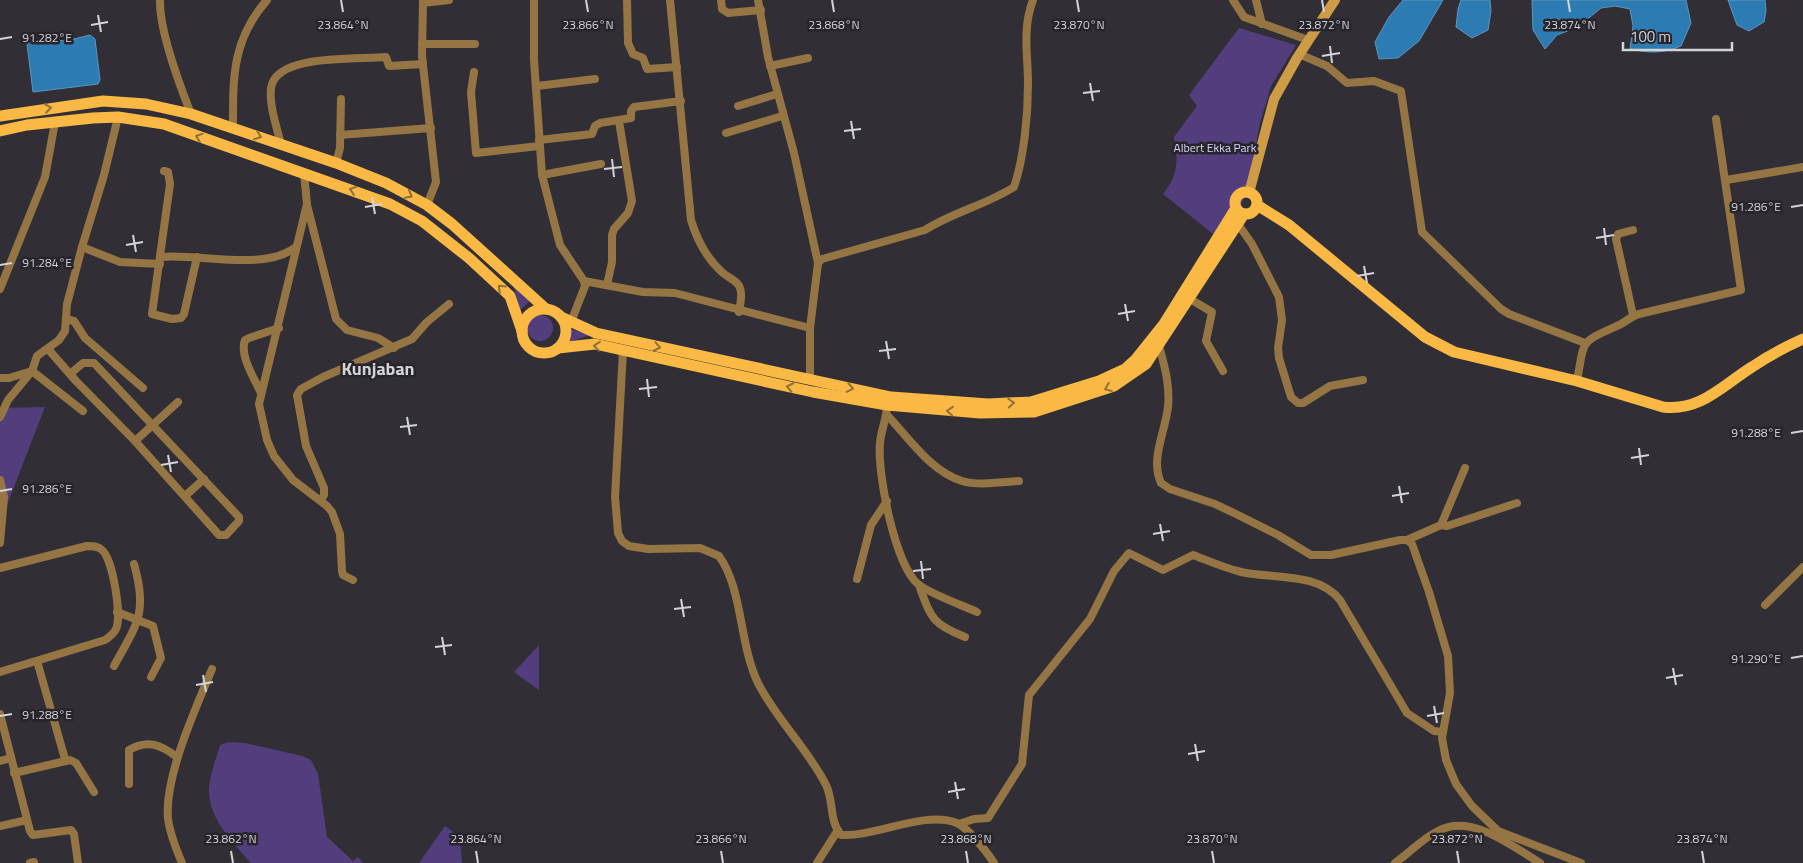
<svg xmlns="http://www.w3.org/2000/svg" width="1803" height="863" font-family="'Titillium Web',sans-serif">
  <rect width="100%" height="100%" fill="#312f35"/>
  <g fill="#533e7d">
    <path d="M1239,28L1296,45L1271,86L1260,123L1249,182L1242,202L1217,237L1163,194C1179,174 1178,161 1174,137L1197,106L1189,95Z"/>
    <polygon points="514,287 530,301 520,310"/>
    <circle cx="540" cy="328" r="13"/>
    <polygon points="570,329 590,335 567,343"/>
    <polygon points="45,407 0,523 0,408"/>
    <polygon points="539,645 539,690 514,672"/>
    <path d="M229,742L245,743L302,756L311,760L318,774L327,837L353,861L358,857L363,863H251C234,844 211,821 209,794C208,778 216,760 220,745Z"/>
    <polygon points="445,826 460,837 462,863 419,863"/>
  </g>
  <g fill="#2c7bb2" stroke="#5e95bd">
    <polygon points="1403,0 1443,0 1419,41 1398,58 1379,59 1375,42 1389,17"/>
    <polygon points="1461,0 1490,0 1491,11 1488,30 1472,38 1456,27 1458,9"/>
    <path d="M1532,0H1686L1691,23L1681,46C1662,54 1649,53 1630,49L1633,26L1630,9L1615,6L1601,8L1578,27L1557,35L1545,49L1533,30Z"/>
    <polygon points="1728,0 1765,0 1766,11 1764,22 1749,31 1737,25"/>
    <polygon points="90,35 95,39 100,80 98,84 33,92 27,44 46,39 66,41"/>
  </g>
  <g fill="none" stroke-linecap="round" stroke-linejoin="round">
    <g stroke="#957543" stroke-width="8">
      <path d="M160,0C159,29 180,86 191,114"/>
      <polyline points="423,0 422,56 436,182 427,205"/>
      <polyline points="534,0 534,60 542,175 560,245 584,281 585,286 571,322"/>
      <polyline points="627,0 628,43 633,54 643,58 647,69 677,67"/>
      <path d="M670,0L691,220C697,240 707,259 723,273C729,278 738,281 740,288C743,295 740,305 739,312"/>
      <polyline points="721,0 722,9 728,13 761,10"/>
      <polyline points="758,0 768,57 794,153 818,263"/>
      <polyline points="1233,0 1244,17 1308,40"/>
      <polyline points="1256,0 1262,24"/>
      <polyline points="423,3 449,0"/>
      <polyline points="422,44 475,44"/>
      <polyline points="1299,54 1327,66 1347,83 1374,81 1401,91 1422,232 1501,309 1509,314 1585,343"/>
      <polyline points="770,66 808,58"/>
      <polyline points="474,72 471,92 476,153 539,146"/>
      <polyline points="537,86 595,79"/>
      <polyline points="738,106 777,94"/>
      <path d="M233,127C233,77 232,40 267,0"/>
      <polyline points="726,133 782,116"/>
      <polyline points="340,135 431,128"/>
      <polyline points="539,140 592,134 595,126 600,123 631,118 631,111 634,107 681,101"/>
      <path d="M281,145C277,127 269,106 271,88C276,53 359,60 386,57L389,66L423,64"/>
      <polyline points="336,163 340,148 341,99"/>
      <polyline points="164,171 168,172 170,184 152,314 172,319 181,318 184,314 197,257"/>
      <polyline points="304,173 307,204 259,404 267,440 274,456 293,480 327,506 332,512 340,534 342,571 343,575 353,580"/>
      <polyline points="542,175 601,164"/>
      <polyline points="1726,180 1803,167"/>
      <polyline points="307,205 336,319 347,330 378,338 394,348"/>
      <polyline points="1238,224 1252,244 1279,297 1282,320 1278,348 1279,358 1291,397 1298,403 1303,403 1330,386 1363,380"/>
      <polyline points="1633,230 1618,234 1616,239 1633,315"/>
      <polyline points="82,247 120,262 160,264"/>
      <path d="M161,257C199,253 264,272 296,247"/>
      <polyline points="584,281 643,292 675,293 810,328"/>
      <polyline points="607,285 612,262 612,235 614,229 628,213 632,201 619,121"/>
      <polyline points="0,289 45,177 55,122"/>
      <polyline points="1190,299 1212,312 1206,341 1223,371"/>
      <polyline points="66,319 74,321 85,338 143,388"/>
      <path d="M1159,346C1165,367 1170,386 1168,407C1165,433 1150,459 1161,483L1170,489L1215,504L1236,514L1278,535L1311,555H1331L1400,540H1407L1412,544L1429,592L1448,656L1450,693L1442,738L1446,760L1456,784L1472,806L1498,831L1581,863"/>
      <polyline points="48,349 76,381 135,441 219,535 226,535 239,521 239,517 94,363 83,363 70,374"/>
      <path d="M623,351L615,497L618,533L622,541L629,546L648,549L700,548L719,556C743,589 739,644 758,683C776,719 808,749 826,785C834,801 829,821 841,835C876,837 925,810 957,823C968,828 987,852 994,863"/>
      <polyline points="0,378 9,378 32,371 37,356 59,340 65,331 67,304 82,247 104,175 118,117"/>
      <path d="M810,380V328L818,263L822,259L925,230C953,212 986,205 1014,187C1024,157 1028,116 1028,84C1028,55 1022,29 1033,0"/>
      <path d="M1577,381C1585,338 1579,343 1619,325C1626,322 1631,316 1639,314L1741,290L1716,119"/>
      <path d="M261,393C255,379 239,356 245,340L249,338L279,328"/>
      <path d="M887,405C887,418 881,430 880,443C877,473 895,565 918,584C930,594 962,605 977,612"/>
      <path d="M887,415C908,437 931,472 962,481C979,486 1001,482 1019,481"/>
      <polyline points="0,417 8,400 32,371 83,411"/>
      <polyline points="135,441 178,402"/>
      <polyline points="0,480 4,497 0,543"/>
      <polyline points="185,496 204,479"/>
      <polyline points="321,500 324,495 324,488 306,446 297,395 301,389 323,377 412,339 427,322 449,304"/>
      <polyline points="1441,525 1447,526 1517,503"/>
      <polyline points="1407,540 1441,525 1465,468"/>
      <path d="M0,568L87,546C93,546 98,546 102,550C113,559 122,617 116,629C114,634 109,637 105,640L0,672"/>
      <polyline points="857,579 871,525 887,501"/>
      <path d="M919,585C931,618 932,624 965,637"/>
      <polyline points="1765,605 1803,567"/>
      <polyline points="117,612 153,626 161,658 151,677"/>
      <polyline points="37,661 65,759"/>
      <path d="M114,666C137,624 148,613 134,564"/>
      <polyline points="0,714 30,831 33,835 71,830 74,834 78,863"/>
      <polyline points="0,761 11,758"/>
      <polyline points="14,773 70,760 76,763 94,792"/>
      <path d="M129,784V750C148,739 161,745 177,757"/>
      <path d="M959,824L974,819L988,818L1022,764L1029,695L1090,619L1114,571L1129,553L1163,570L1193,555C1209,561 1225,568 1241,572C1273,579 1318,572 1340,600L1407,713L1434,731L1443,732"/>
      <polyline points="0,826 27,820"/>
      <polyline points="30,863 34,862"/>
      <path d="M182,863C176,849 170,834 168,819C164,777 196,708 212,669"/>
      <polyline points="817,863 838,830"/>
      <path d="M1395,863C1409,853 1423,838 1438,831C1471,813 1512,846 1540,863"/>
    </g>
    <polyline stroke="#ce9c47" stroke-width="10" points="1249,193 1274,99 1297,58 1335,0"/>
    <g stroke="#fab945" stroke-width="11">
      <polyline points="0,116 103,101 146,104 191,114 336,163 386,183 427,205 452,224 546,309"/>
      <polyline points="0,131 27,125 93,118 118,117 164,124 390,204 422,221 469,258 510,296 522,331"/>
      <circle cx="1246" cy="203" r="11"/>
      <path d="M1257,205L1289,225L1425,337L1454,352L1577,381L1663,407C1700,412 1723,385 1752,367C1768,356 1785,347 1803,339"/>
      <circle cx="544" cy="331" r="22"/>
      <polyline points="561,317 596,333 891,397 988,404 1031,402 1099,381 1125,369 1136,359 1164,324 1236,208"/>
      <polyline points="558,348 595,344 813,392 887,405 980,413 1034,412 1114,386 1146,364 1244,214"/>
    </g>
  </g>
  <defs><path id="oneway-chevron" d="M-2-3.5L2.5 0L-2 3.5" fill="none" stroke-width="1.6" stroke-linecap="round" stroke-linejoin="round" transform="scale(1.25)"/></defs>
  <g stroke="#906f38">
    <use href="#oneway-chevron" transform="translate(48 108) rotate(-8)"/>
    <use href="#oneway-chevron" transform="translate(258 136) rotate(20)"/>
    <use href="#oneway-chevron" transform="translate(199 137) rotate(-161)"/>
    <use href="#oneway-chevron" transform="translate(353 190) rotate(-161)"/>
    <use href="#oneway-chevron" transform="translate(409 195) rotate(28)"/>
    <use href="#oneway-chevron" transform="translate(501 288) rotate(-137)"/>
    <use href="#oneway-chevron" transform="translate(597 346) rotate(-174)"/>
    <use href="#oneway-chevron" transform="translate(657 347) rotate(12)"/>
    <use href="#oneway-chevron" transform="translate(790 387) rotate(-168)"/>
    <use href="#oneway-chevron" transform="translate(850 388) rotate(11)"/>
    <use href="#oneway-chevron" transform="translate(1108 388) rotate(158)"/>
    <use href="#oneway-chevron" transform="translate(1011 403) rotate(-3)"/>
    <use href="#oneway-chevron" transform="translate(950 411) rotate(-175)"/>
  </g>
  <path fill="none" stroke="#d4d3d7" stroke-width="2" d="M341,0L343,12M586,0L588,12M832,0L834,12M1077,0L1079,12M1322,0L1324,12M1568,0L1570,12M98,15L101,32M91,25L108,22M0,39L12,37M1330,46L1332,63M1322,56L1340,53M1090,83L1093,101M1083,93L1100,91M851,121L854,139M844,131L861,129M612,159L614,177M604,169L622,167M372,197L375,214M365,207L382,204M1791,207L1803,205M1604,228L1606,245M133,235L136,252M1596,238L1614,235M126,245L143,242M0,265L12,263M1364,266L1367,283M1357,276L1374,273M1125,304L1128,321M1118,314L1135,311M886,341L889,359M879,351L896,349M647,379L649,397M639,389L657,387M407,417L410,435M400,427L417,425M1791,433L1803,431M1639,448L1641,465M168,455L171,472M1631,458L1649,455M161,465L178,462M1399,486L1402,503M0,491L12,489M1392,496L1409,493M1160,524L1163,541M1153,534L1170,531M921,561L923,579M913,571L931,569M681,599L684,617M674,609L691,607M442,637L445,655M435,647L452,645M1791,658L1803,656M1673,668L1676,685M203,675L206,692M1666,678L1683,675M196,685L213,682M1434,706L1437,723M0,716L12,714M1427,716L1444,713M1195,744L1198,761M1188,754L1205,751M955,782L958,799M948,792L965,789M231,851L233,863M476,851L478,863M721,851L723,863M966,851L968,863M1212,851L1214,863M1457,851L1459,863M1702,851L1704,863"/>
  <g text-anchor="middle" dominant-baseline="central" stroke-width="5" stroke-linejoin="round" paint-order="stroke">
    <g font-size="12" fill="#ddd3fc" stroke="#27252b">
      <text x="1215" y="147">Albert Ekka Park</text>
    </g>
    <g font-size="18" font-weight="bold" fill="#d4d3d7" stroke="#27252b">
      <text x="378" y="368">Kunjaban</text>
    </g>
  </g>
  <g font-size="12" text-anchor="middle" fill="#d4d3d7" stroke="#27252b" stroke-width="5" stroke-linejoin="round" paint-order="stroke">
    <text x="343" y="29">23.864°N</text>
    <text x="588" y="29">23.866°N</text>
    <text x="834" y="29">23.868°N</text>
    <text x="1079" y="29">23.870°N</text>
    <text x="1324" y="29">23.872°N</text>
    <text x="1570" y="29">23.874°N</text>
    <text x="47" y="42">91.282°E</text>
    <text x="1756" y="211">91.286°E</text>
    <text x="47" y="267">91.284°E</text>
    <text x="1756" y="437">91.288°E</text>
    <text x="47" y="493">91.286°E</text>
    <text x="1756" y="663">91.290°E</text>
    <text x="47" y="719">91.288°E</text>
    <text x="231" y="843">23.862°N</text>
    <text x="476" y="843">23.864°N</text>
    <text x="721" y="843">23.866°N</text>
    <text x="966" y="843">23.868°N</text>
    <text x="1212" y="843">23.870°N</text>
    <text x="1457" y="843">23.872°N</text>
    <text x="1702" y="843">23.874°N</text>
  </g>
  <path d="M1623 42v8h109v-8" fill="none" stroke="#d4d3d7" stroke-width="2.5"/>
  <text x="1630" y="42" font-size="15" fill="#d4d3d7" stroke="#27252b" stroke-width="4" paint-order="stroke">100 m</text>
</svg>
